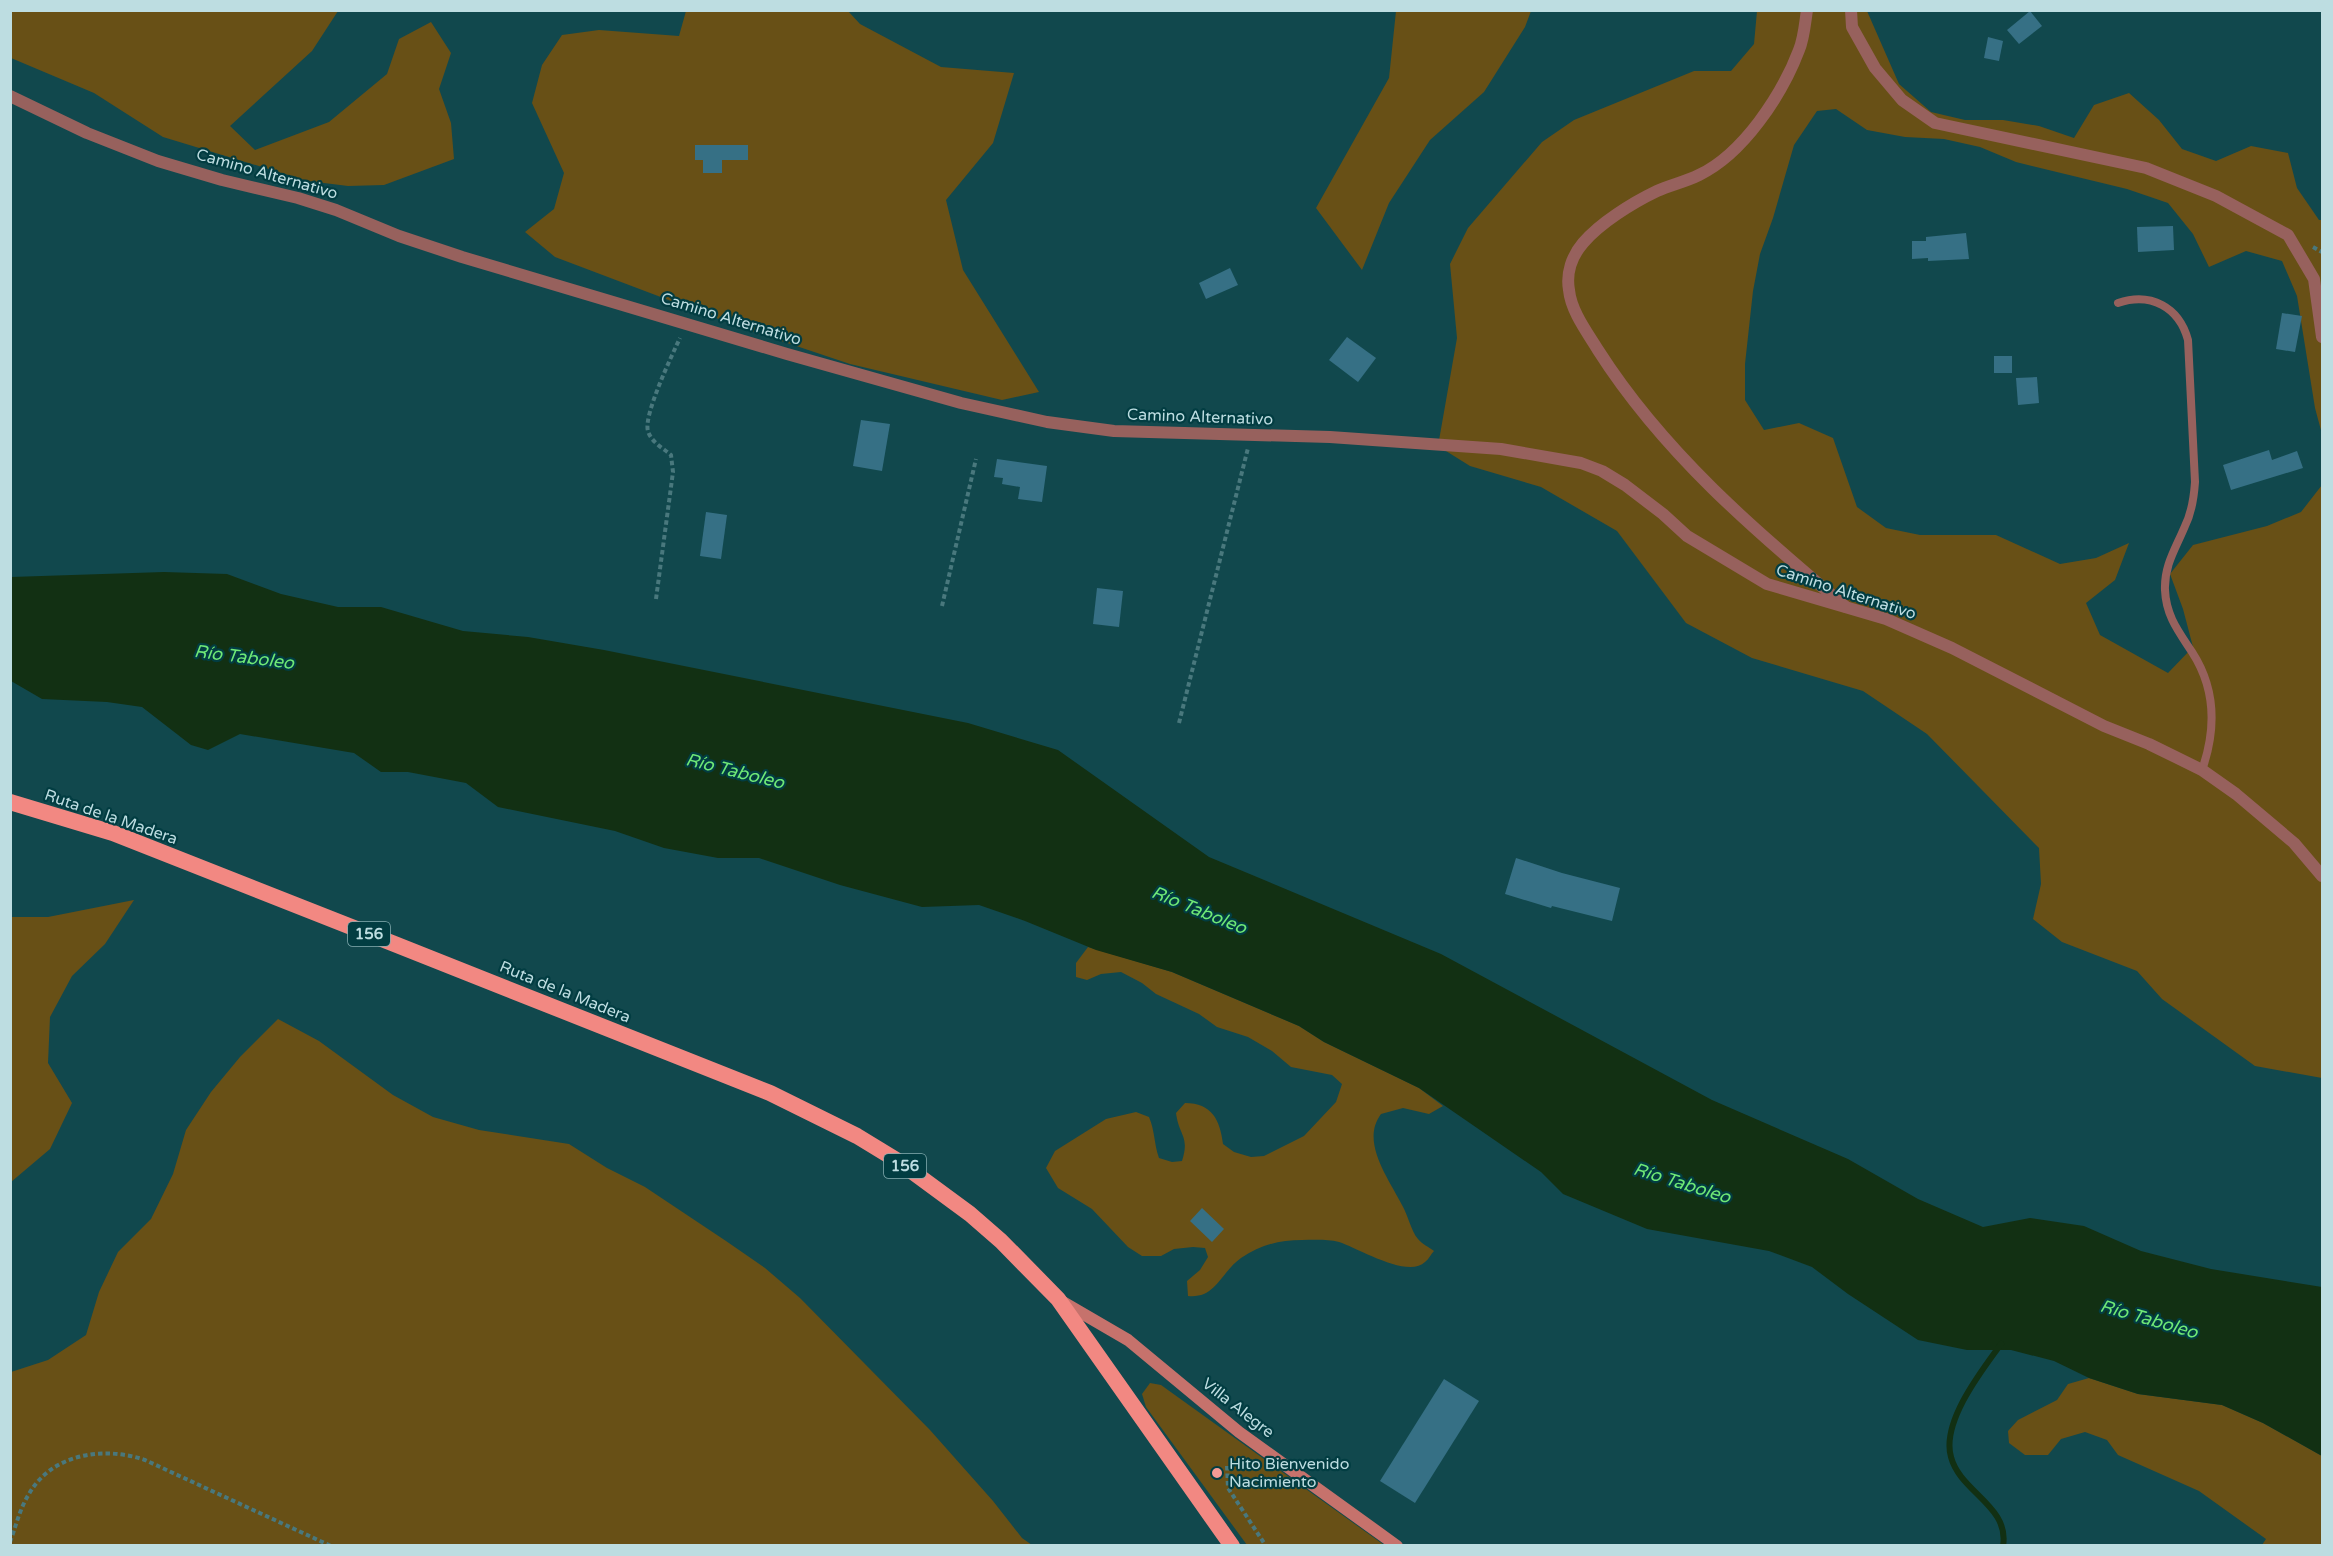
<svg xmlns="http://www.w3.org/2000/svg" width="2333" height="1556" font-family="'Varela Round',sans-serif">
  <rect width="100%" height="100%" fill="#11484d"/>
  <g fill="#685016">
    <polygon points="10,11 338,11 312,51 230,126 255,150 329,122 387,74 399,39 431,22 451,53 439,89 451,123 454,159 384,185 348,186 308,181 163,137 94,93 11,58"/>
    <polygon points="686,11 848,11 860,24 941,67 1014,73 993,143 946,200 963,270 1039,392 1002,400 850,364 740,327 555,257 525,232 554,209 564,173 532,103 542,65 562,35 599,30 679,36"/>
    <polygon points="1396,11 1531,11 1525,27 1484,92 1430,140 1389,203 1362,270 1316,208 1389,78"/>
    <polygon points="1757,11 1867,11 1899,84 1931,112 1965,120 2003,120 2039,126 2074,138 2094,105 2129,93 2159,120 2182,149 2216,161 2251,146 2288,153 2297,188 2319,220 2322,220 2322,434 2315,408 2297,296 2282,261 2246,251 2209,267 2193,234 2168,203 2127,189 2016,162 1980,147 1944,139 1905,137 1867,130 1836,109 1817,111 1794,145 1773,218 1760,254 1753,291 1745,364 1745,400 1764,430 1799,423 1833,438 1857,507 1886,528 1920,535 1996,535 2060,564 2096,558 2129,543 2115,580 2086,603 2100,635 2168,673 2193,647 2183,609 2170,574 2193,545 2267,526 2301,512 2322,485 2322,1078 2255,1066 2162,999 2137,971 2062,942 2033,919 2041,884 2039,848 1927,734 1863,691 1752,658 1686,623 1617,531 1541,487 1470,466 1438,446 1457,338 1450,264 1468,228 1542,142 1574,120 1694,71 1731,71 1754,44"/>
    <polygon points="134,900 105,944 72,976 50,1017 48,1063 72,1103 50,1149 11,1182 11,917 48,917"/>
    <path d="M1088,947L1172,972L1299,1026L1324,1042L1419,1088L1443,1106L1429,1114L1403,1108L1381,1114C1360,1142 1389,1179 1402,1205C1408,1215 1411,1231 1418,1239C1422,1244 1429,1247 1434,1251C1431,1254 1429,1259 1425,1262C1408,1279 1358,1248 1339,1242C1327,1239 1314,1240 1302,1240C1279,1240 1260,1245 1241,1258C1221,1272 1216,1299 1188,1296L1187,1281L1200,1270L1208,1257L1205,1248L1193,1247L1174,1249L1161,1256H1142L1128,1247L1092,1209L1058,1188L1046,1168L1055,1151L1106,1119L1136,1112L1149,1117C1155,1131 1154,1144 1159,1158L1172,1162L1182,1161C1190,1136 1179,1136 1176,1113L1185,1103C1212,1103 1220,1120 1223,1144L1234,1152L1251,1157L1264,1156L1304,1136L1336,1102L1342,1084L1332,1075L1291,1067L1272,1051L1248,1037L1217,1027L1199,1014L1156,994L1142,983L1121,972L1101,974L1087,980L1076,977V963Z"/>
    <polygon points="278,1019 319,1041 393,1095 433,1117 479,1130 569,1144 607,1168 645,1187 726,1241 765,1268 800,1298 930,1430 993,1501 1022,1538 1032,1545 11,1545 11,1372 48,1360 86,1335 99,1292 118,1252 151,1219 173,1174 186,1130 211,1092 240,1057"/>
    <polygon points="2089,1378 2138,1394 2222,1405 2263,1423 2322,1456 2322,1545 2262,1545 2266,1539 2199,1491 2118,1455 2107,1440 2085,1432 2061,1439 2048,1455 2025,1455 2009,1443 2008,1431 2018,1420 2057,1400 2068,1384"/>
    <polygon points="1150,1383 1161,1385 1384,1545 1247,1545 1146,1407 1142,1394"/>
  </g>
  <polygon fill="#123013" points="164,572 227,574 281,594 338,607 381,607 463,631 528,637 604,650 968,723 1058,750 1209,857 1441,954 1712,1100 1848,1159 1918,1199 1983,1227 2030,1218 2084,1226 2141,1251 2211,1269 2322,1287 2322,1456 2263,1423 2222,1405 2138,1394 2089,1378 2054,1361 2011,1350 1967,1350 1918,1340 1848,1294 1812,1267 1769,1251 1647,1229 1563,1194 1541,1172 1419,1088 1324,1042 1299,1026 1172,972 1096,950 1025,921 979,905 922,907 840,885 759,858 718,858 664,848 615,831 498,807 466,783 408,772 381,772 354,753 240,734 208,750 191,745 142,707 107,702 42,699 11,681 11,577"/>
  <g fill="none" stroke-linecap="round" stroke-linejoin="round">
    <path stroke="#123013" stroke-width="6" d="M2001,1344C1982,1370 1941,1422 1951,1457C1960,1492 2010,1506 2003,1546"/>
  </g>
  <g fill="#367085">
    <polygon points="2030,11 2042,26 2019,44 2007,30"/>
    <polygon points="1988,37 2003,41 1999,61 1984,58"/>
    <polygon points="695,145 748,145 748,160 722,160 722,173 703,173 703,160 695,160"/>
    <polygon points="2173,226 2174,250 2138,252 2137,227"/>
    <polygon points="1966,233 1969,259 1928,261 1928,258 1912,259 1912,241 1926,241 1926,237"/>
    <polygon points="1230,268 1238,285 1206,299 1199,283"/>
    <polygon points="2282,313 2302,316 2295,352 2276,349"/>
    <polygon points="1347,337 1376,358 1358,382 1329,360"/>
    <rect x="1994" y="356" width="18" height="17"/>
    <polygon points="2037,377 2039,403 2018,405 2016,378"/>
    <polygon points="861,420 890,424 882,471 853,466"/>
    <polygon points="2269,450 2272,460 2297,451 2303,468 2231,490 2223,465"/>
    <polygon points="997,459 1047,466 1042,502 1018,499 1020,487 1002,484 1003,478 994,477"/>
    <polygon points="706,512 727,515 721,559 700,556"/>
    <polygon points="1097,588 1123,591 1119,627 1093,624"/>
    <polygon points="1516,858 1562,873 1620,888 1612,921 1552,906 1551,908 1505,894"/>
    <polygon points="1202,1208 1224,1229 1212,1242 1190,1221"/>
    <polygon points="1444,1379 1479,1401 1415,1503 1380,1481"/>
  </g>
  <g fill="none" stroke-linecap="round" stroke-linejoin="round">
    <g stroke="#49787d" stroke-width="4" stroke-dasharray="4.5 3" stroke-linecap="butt">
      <polyline points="2313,247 2322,252"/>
      <path d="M656,599L673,472L671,455C663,448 651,442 648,431C643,416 672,355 680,338"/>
      <polyline points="942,606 976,459"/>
      <polyline points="1179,723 1248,448"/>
      <polyline points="1227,1466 1228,1488 1266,1546"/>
      <path d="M10,1542C16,1526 20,1508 29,1494C52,1453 105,1446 145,1460L331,1546"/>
    </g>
    <path stroke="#97615d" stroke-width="8" d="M2118,303C2151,292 2179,307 2188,340L2195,482C2194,497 2192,512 2185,526C2176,548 2164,565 2165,590C2166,616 2179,632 2192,652C2216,689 2216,730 2202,770"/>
    <g stroke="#97615d" stroke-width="12">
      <path d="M1807,10C1805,23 1804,38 1799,50C1782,95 1743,154 1699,175C1685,182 1670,185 1657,191C1632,203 1600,223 1583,243C1572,256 1566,273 1569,290C1571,311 1587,332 1598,350C1663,452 1754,530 1846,607"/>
      <polyline points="1851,10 1852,27 1875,68 1902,100 1935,123 2146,168 2216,196 2288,235 2314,279 2322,337"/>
    </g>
    <polyline stroke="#97615d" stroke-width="12" points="10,96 87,133 158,161 222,180 298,198 336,210 399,236 462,257 787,354 961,403 1047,422 1114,431 1330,437 1501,449 1581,463 1602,471 1625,485 1663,514 1687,536 1767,584 1886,619 1952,648 2104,726 2149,744 2202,770 2236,794 2294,843 2322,876"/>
    <polyline stroke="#c6726c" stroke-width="12" points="1061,1301 1128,1340 1239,1432 1397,1546"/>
    <polyline stroke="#f28882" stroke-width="16" points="10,802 113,833 392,943 770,1093 857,1136 898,1161 970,1214 1001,1241 1058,1299 1232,1546"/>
  </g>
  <circle fill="#f59c95" stroke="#023d42" stroke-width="2" cx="1217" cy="1473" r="6"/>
  <g text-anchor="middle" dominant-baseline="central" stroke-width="4.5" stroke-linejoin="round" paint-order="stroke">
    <g fill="#023d42" stroke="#85adb1" stroke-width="1.5">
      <rect x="348" y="922" width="42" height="24" rx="4.5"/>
      <rect x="884" y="1154" width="42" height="24" rx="4.5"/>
    </g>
    <g font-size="15" font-weight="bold" fill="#bddde1">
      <text x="369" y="934">156</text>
      <text x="905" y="1166">156</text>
    </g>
    <g font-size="16" fill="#bddde1" stroke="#023d42">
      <text transform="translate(267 174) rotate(16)">Camino Alternativo</text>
      <text transform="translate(731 319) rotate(17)">Camino Alternativo</text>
      <text transform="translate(1200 417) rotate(2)">Camino Alternativo</text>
      <text transform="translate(1846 592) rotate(18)">Camino Alternativo</text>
      <text transform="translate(111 817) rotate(19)">Ruta de la Madera</text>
      <text transform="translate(565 992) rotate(22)">Ruta de la Madera</text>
      <text transform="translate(1238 1408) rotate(38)">Villa Alegre</text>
    </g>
    <g font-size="16" fill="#bddde1" stroke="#023d42" text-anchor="start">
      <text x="1229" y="1464">Hito Bienvenido<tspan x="1229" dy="18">Nacimiento</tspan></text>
    </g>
    <g font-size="18" font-style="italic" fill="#6fe876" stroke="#023d42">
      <text transform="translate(244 657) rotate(7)">Río Taboleo</text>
      <text transform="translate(735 771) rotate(14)">Río Taboleo</text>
      <text transform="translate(1199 910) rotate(22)">Río Taboleo</text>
      <text transform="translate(1682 1183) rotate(17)">Río Taboleo</text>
      <text transform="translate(2149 1319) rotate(16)">Río Taboleo</text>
    </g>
  </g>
  <rect width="2333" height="1556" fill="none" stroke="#bddde1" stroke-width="24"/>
</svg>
